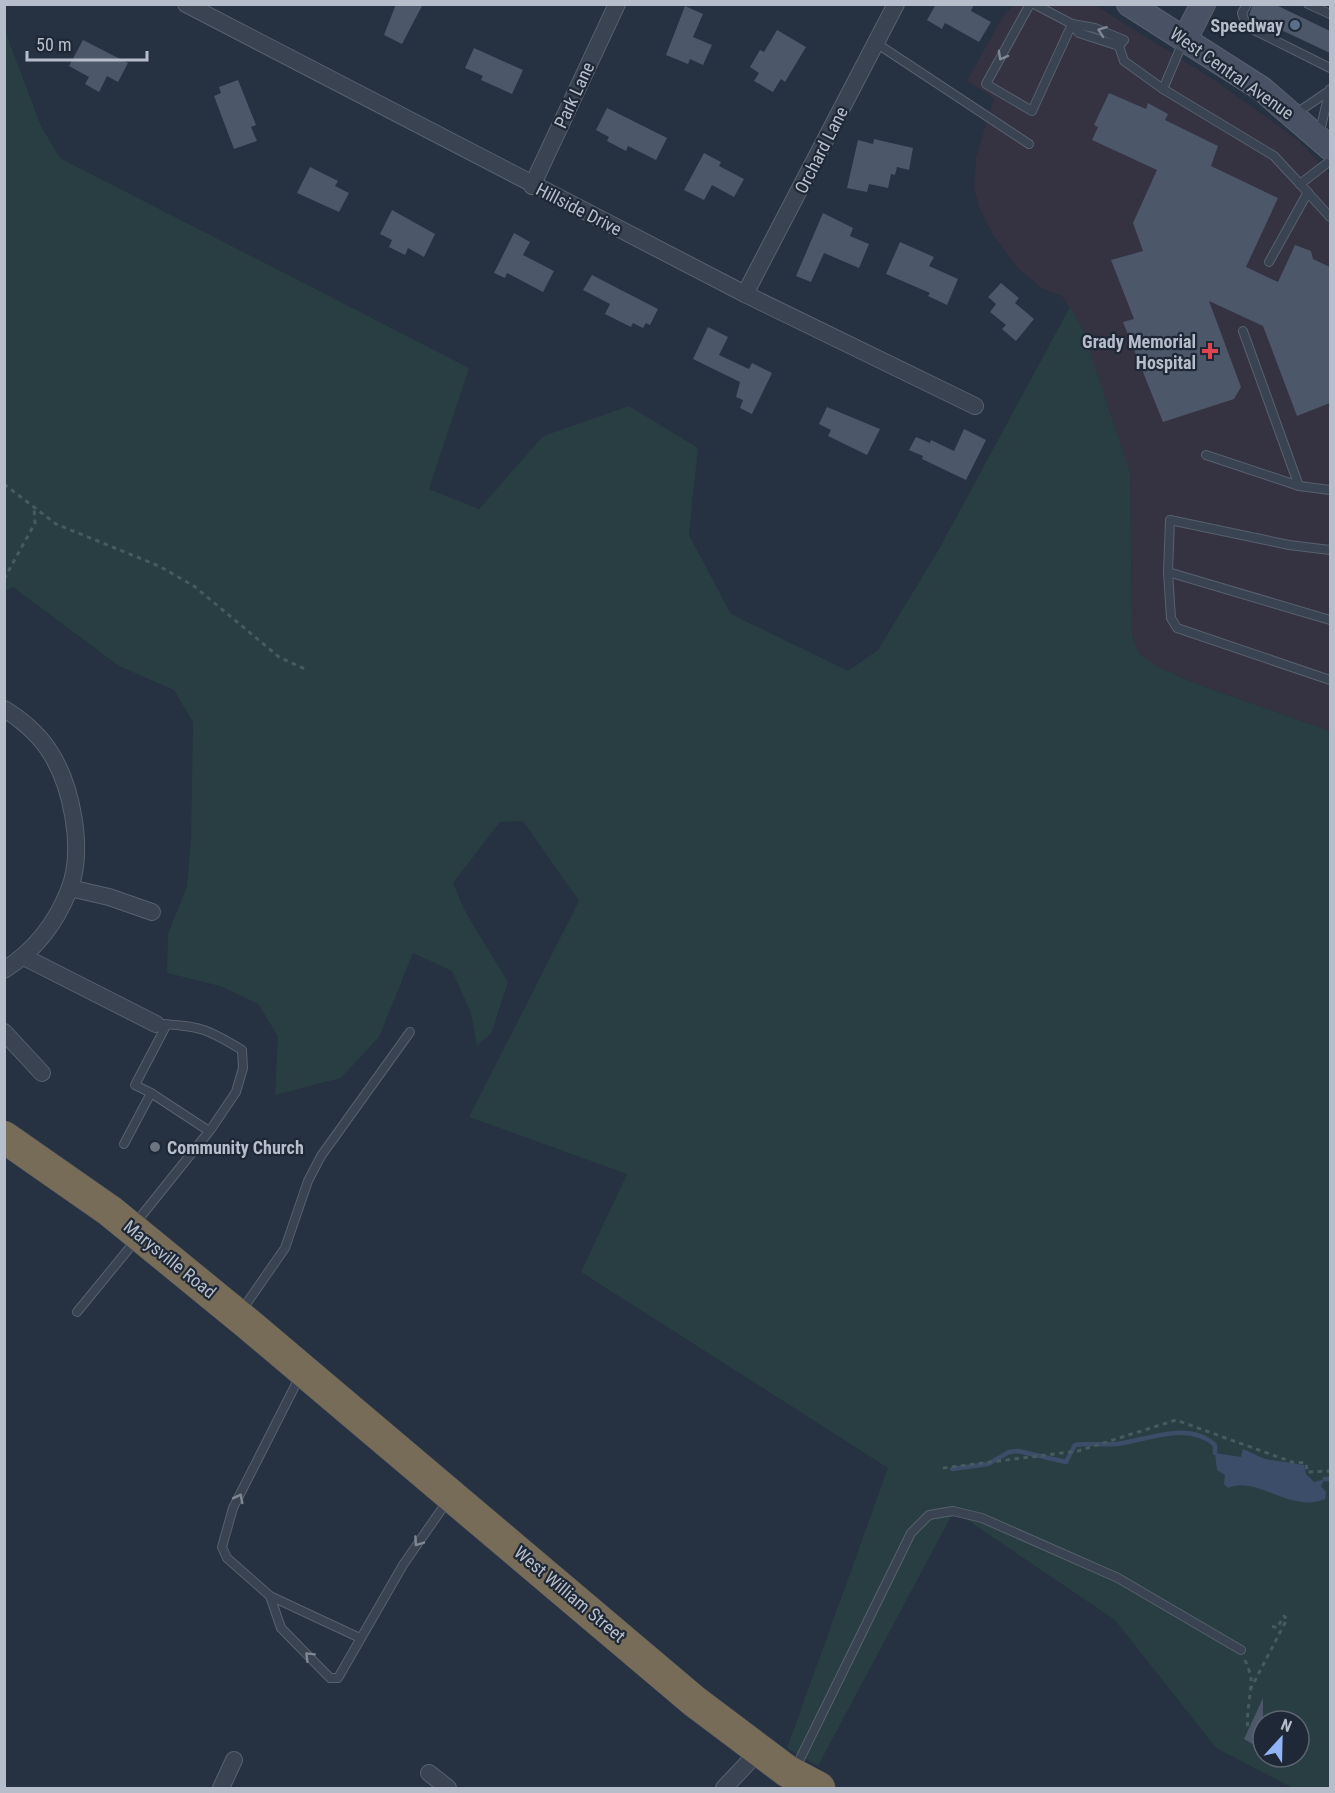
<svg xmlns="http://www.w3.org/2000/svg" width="1335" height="1793" font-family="'Roboto Condensed',sans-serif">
  <rect width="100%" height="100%" fill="#263141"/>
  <polygon fill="#353242" points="1013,5 1095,5 1213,79 1298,140 1330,174 1330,731 1197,684 1156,666 1139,654 1132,636 1130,472 1082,327 1062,296 1043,289 1017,267 994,236 980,210 974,188 976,157 994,98 967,81 1001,19"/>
  <path fill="#283e42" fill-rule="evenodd" d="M5,31L41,126L60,158L469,368L429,489L479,509L543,436L629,406L698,448L689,535L731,614L848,671L878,650L939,549L1070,307L1082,327L1130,472L1132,636L1139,653L1156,666L1197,684L1330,731V1788H1293L1216,1748L1115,1620L954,1511L818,1766L787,1748L888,1468L581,1272L627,1174L469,1117L579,901L523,821L500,822L453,883L466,913L508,982L492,1032L477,1046L471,1013L452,971L413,953L379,1037L341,1078L275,1095L278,1036L258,1004L220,986L167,973L168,934L187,886L191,838L193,722L174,690L119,666L13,587L5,591ZM1263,1721H1299V1757H1263Z"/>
  <path fill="#3c4d69" d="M1243,1449L1265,1459L1304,1465L1306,1474L1314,1482L1325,1479L1321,1486L1326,1492L1325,1499C1291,1514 1257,1475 1228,1488L1224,1484L1225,1475L1217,1470L1215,1453L1241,1457Z"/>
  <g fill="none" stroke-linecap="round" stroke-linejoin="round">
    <g stroke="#3c4d69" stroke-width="4.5">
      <path d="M952,1469L988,1464L1009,1452L1018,1451L1066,1462L1075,1445C1089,1443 1103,1445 1117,1444C1148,1440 1188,1420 1215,1445V1453"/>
      <polyline points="1325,1479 1330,1479"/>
    </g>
  </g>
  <g fill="#4c576a">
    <polygon points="396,4 423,4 402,44 384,35"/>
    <polygon points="936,4 974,4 971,11 991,22 979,42 945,23 942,29 927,20"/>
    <polygon points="1274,4 1330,31 1330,53 1249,15 1253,4"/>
    <polygon points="685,6 703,14 693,37 712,45 703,65 690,59 688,64 666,55"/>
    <polygon points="777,30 806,47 785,82 781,79 773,92 754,81 759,73 750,67 760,50 764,52"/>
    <polygon points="83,40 128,63 118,82 107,76 99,92 85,84 89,77 69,66"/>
    <polygon points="474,48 523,70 512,94 481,80 483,76 465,68"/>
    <polygon points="238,80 256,125 251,127 257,141 234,149 214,96 221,93 219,87"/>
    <polygon points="1109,93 1146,109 1148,103 1168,114 1165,120 1218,146 1211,166 1278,198 1246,267 1278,282 1295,245 1311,251 1313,259 1330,267 1330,403 1297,416 1263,326 1209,301 1241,387 1234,399 1163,422 1123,322 1134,319 1111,260 1143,251 1133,223 1157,170 1092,140 1098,127 1094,125"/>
    <polygon points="607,108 667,138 656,160 628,146 626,151 607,141 609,137 596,130"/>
    <polygon points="874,139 913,148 909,170 897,167 895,175 891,174 888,188 869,184 867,192 847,188 858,140 873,144"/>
    <polygon points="704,153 721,162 719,166 744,179 734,197 712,185 704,200 684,190"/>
    <polygon points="310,167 338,181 335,186 349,193 339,212 297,193"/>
    <polygon points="392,210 435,234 424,257 408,248 405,255 389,247 392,240 380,234"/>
    <polygon points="823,213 853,228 850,236 869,244 859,268 824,253 811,282 796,276"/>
    <polygon points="514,233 530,242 523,255 554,271 543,292 507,273 505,278 494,273"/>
    <polygon points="900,242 934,257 929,266 958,279 947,305 928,296 930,293 886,274"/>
    <polygon points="592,275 658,309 650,325 646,323 643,328 633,323 631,327 605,314 610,304 583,290"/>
    <polygon points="1001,283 1019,298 1015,303 1034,319 1016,341 1002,329 1006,325 990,312 996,304 988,297"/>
    <polygon points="708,327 728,337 719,355 749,369 752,363 772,373 752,414 740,408 743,400 736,397 740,382 693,359"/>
    <polygon points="827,407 880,429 867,455 828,436 831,430 819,424"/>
    <polygon points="964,429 986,440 966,480 922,459 923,456 909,450 916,437 930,443 931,440 954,451"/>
    <polygon points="1263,1698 1263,1750 1244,1739"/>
  </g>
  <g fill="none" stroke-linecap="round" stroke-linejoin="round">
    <g stroke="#58616e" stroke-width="10">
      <g id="lane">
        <polyline points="1030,4 986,84 1032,111 1072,24"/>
        <polyline points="1034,4 1072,24 1095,28 1124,40 1119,46 1124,61 1163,89"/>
        <polyline points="1247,4 1242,13 1246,26 1330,68"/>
        <polyline points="1308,4 1330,14"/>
        <polyline points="1072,24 1079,33 1119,46"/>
        <polyline points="1183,42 1163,89 1274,156 1300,184"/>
        <polyline points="876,43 1029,144"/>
        <polyline points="1295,114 1329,91"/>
        <polyline points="1319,135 1330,89"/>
        <polyline points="1330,161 1300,184 1330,217"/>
        <polyline points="1269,262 1308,192"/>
        <polyline points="1243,331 1299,486"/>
        <polyline points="1206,455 1299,486 1330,490"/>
        <polyline points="1330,550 1289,545 1170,520 1168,572 1330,620"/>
        <polyline points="1168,572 1171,618 1177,628 1330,680"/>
        <polyline points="151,1093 209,1131"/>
        <polyline points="124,1144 151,1093 135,1085 167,1024"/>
        <path d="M134,1225L211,1129L236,1092L243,1068L242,1050C208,1029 198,1025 156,1024"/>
        <polyline points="242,1310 285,1248 308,1181 321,1156 410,1032"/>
        <polyline points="77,1312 136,1240"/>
        <polyline points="300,1376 233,1508 222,1547 227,1558 270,1596 281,1628 330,1678 338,1678 403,1565 448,1500"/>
        <polyline points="270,1596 360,1638"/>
        <polyline points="795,1769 911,1533 929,1515 953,1511 982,1518 1118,1578 1241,1650"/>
      </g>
    </g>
    <g stroke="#58616e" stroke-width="18">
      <g id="street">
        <polyline points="186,4 745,294 975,406"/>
        <polyline points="532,186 617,4"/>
        <polyline points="745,294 896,4"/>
        <path d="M4,709C20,718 38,734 48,749C72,784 85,850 69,890C56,923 34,951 4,970"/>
        <polyline points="70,888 109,897 152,912"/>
        <polyline points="24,957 156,1024"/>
        <polyline points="4,1032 42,1073"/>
        <polyline points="429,1773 448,1788"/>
        <polyline points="221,1788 234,1760"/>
        <polyline points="724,1788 760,1750"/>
      </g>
    </g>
    <g stroke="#58616e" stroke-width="26">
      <g id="secondary">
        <polyline points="1129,4 1262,89 1330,148"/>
        <polyline points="1185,39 1203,4"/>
      </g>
    </g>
    <g stroke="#454e5b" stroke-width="33">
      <polyline id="highway" points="4,1137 110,1211 247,1323 694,1701 787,1771 819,1788"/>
    </g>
    <g stroke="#465b5f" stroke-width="3" stroke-dasharray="4.5 4.5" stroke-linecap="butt">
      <polyline points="4,484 56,524 159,566 194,586 279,657 307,670"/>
      <polyline points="4,579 35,523 34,508"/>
      <polyline points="943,1468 1078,1451 1176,1420 1292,1462 1306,1463 1307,1472 1330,1471"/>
      <path d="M1245,1660C1247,1665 1250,1672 1251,1678C1252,1691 1244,1723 1249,1730"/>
      <polyline points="1250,1690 1287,1619 1284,1616 1277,1628 1269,1625"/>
    </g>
    <use href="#lane" stroke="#3a4351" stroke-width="8"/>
    <use href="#street" stroke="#3a4351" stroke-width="16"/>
    <use href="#secondary" stroke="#485264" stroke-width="24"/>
    <use href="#highway" stroke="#776c57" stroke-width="32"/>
  </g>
  <defs><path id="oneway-chevron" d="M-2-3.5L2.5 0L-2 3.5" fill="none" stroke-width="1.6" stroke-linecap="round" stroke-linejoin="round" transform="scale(1.5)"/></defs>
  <g stroke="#7f8794">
    <use href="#oneway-chevron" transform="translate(1102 31) rotate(-160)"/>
    <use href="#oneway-chevron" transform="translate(1002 56) rotate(119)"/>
    <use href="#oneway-chevron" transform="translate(239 1498) rotate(-63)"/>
    <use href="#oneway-chevron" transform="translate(418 1542) rotate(125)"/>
    <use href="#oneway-chevron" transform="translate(309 1656) rotate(-135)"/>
  </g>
  <circle fill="#5c6f8a" stroke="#1f2836" stroke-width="2" cx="1295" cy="25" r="6"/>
  <path fill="#e0444e" stroke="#1f2836" stroke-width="2" d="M1207 342h6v6h6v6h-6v6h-6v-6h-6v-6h6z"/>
  <circle fill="#6b7280" stroke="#1f2836" stroke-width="2" cx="155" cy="1147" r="6"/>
  <g text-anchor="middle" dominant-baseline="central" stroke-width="4.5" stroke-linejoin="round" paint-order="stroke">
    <g font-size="18" font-weight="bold" fill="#b7becb" stroke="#1f2836" text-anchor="end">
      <text x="1283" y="25">Speedway</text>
      <text x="1196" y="341">Grady Memorial<tspan x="1196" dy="21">Hospital</tspan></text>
      <text x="167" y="1147" text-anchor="start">Community Church</text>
    </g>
    <g font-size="18" fill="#b7becb" stroke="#1f2836">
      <text transform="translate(1232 73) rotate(35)">West Central Avenue</text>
      <text transform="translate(574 95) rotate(-65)">Park Lane</text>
      <text transform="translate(821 150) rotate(-63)">Orchard Lane</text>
      <text transform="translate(579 209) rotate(27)">Hillside Drive</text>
      <text transform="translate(170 1259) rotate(39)">Marysville Road</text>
      <text transform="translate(570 1594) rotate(40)">West William Street</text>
    </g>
  </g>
  <rect width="1335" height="1793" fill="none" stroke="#b7becb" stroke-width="12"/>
  <g transform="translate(1281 1739) rotate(22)"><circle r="28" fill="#1f2836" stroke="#5c6472" stroke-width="1.5"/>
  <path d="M0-4.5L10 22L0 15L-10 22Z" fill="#90b4f7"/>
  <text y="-9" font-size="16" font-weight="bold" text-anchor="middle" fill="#b7becb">N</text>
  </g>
  <path d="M27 51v9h120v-9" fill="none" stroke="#b7becb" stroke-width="3"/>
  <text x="36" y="51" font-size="18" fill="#b7becb" stroke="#1f2836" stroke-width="4.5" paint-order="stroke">50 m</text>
</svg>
